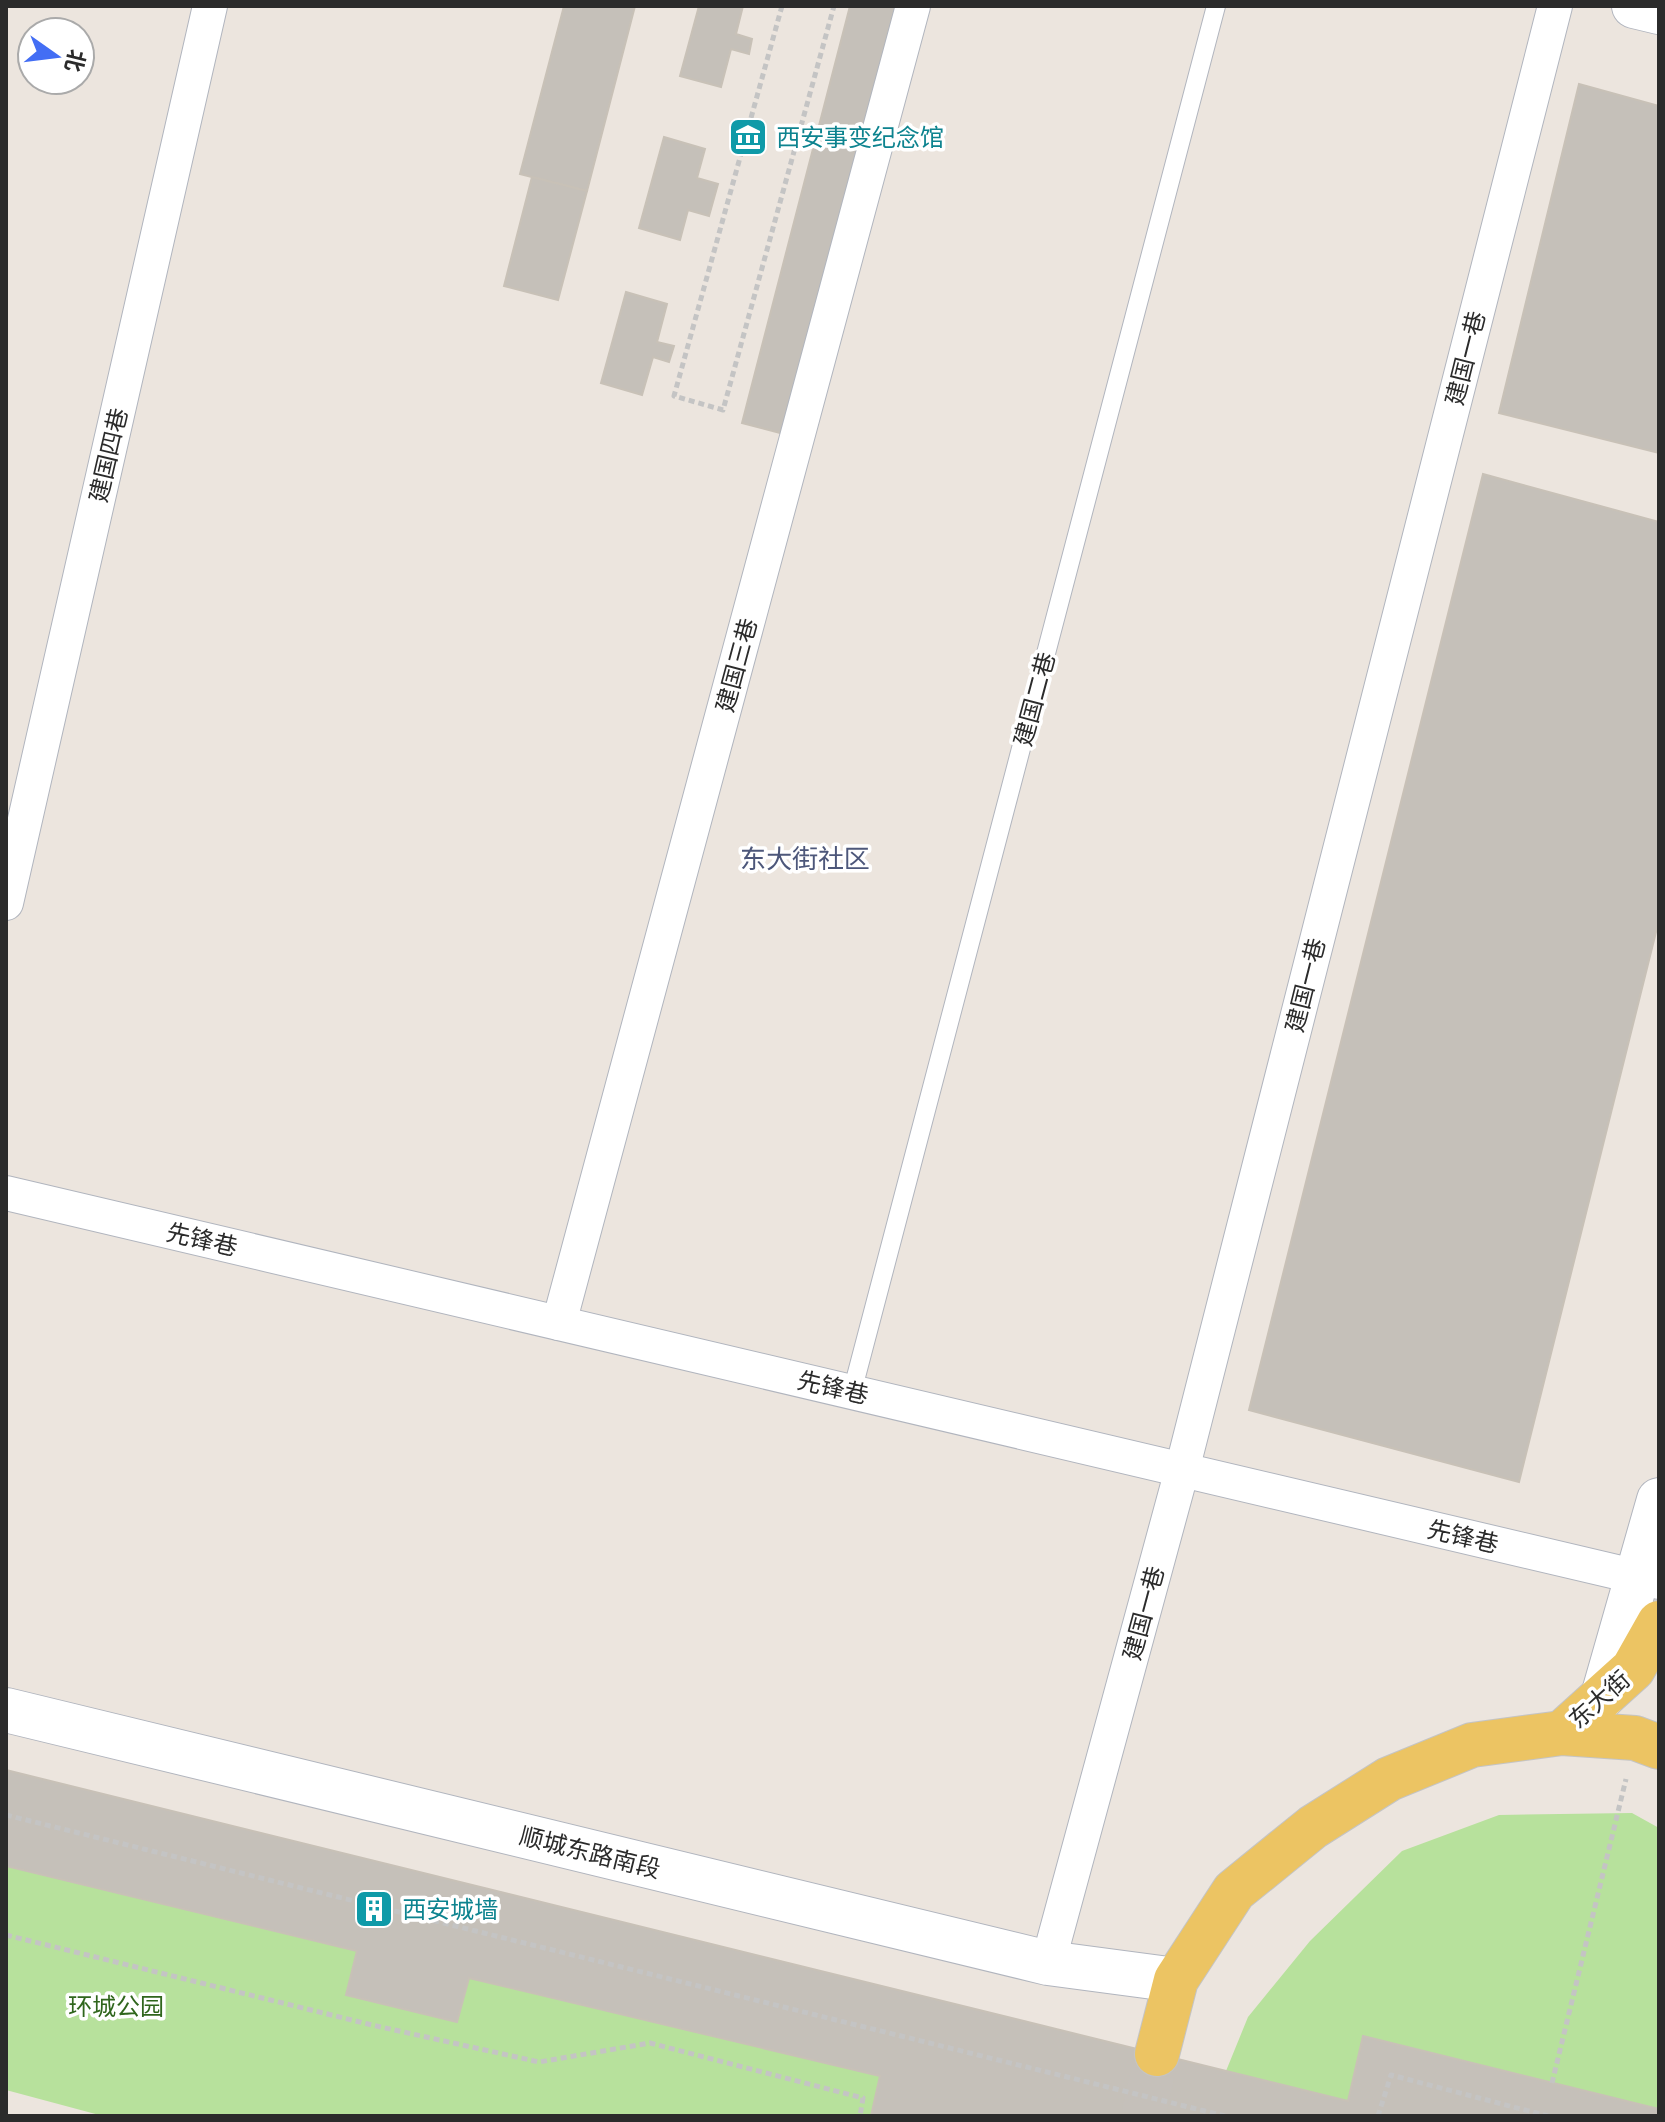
<svg xmlns="http://www.w3.org/2000/svg" width="1665" height="2122" font-family="Quicksand,'Noto Sans SC',sans-serif">
  <rect width="100%" height="100%" fill="#ece5de"/>
  <g fill="#b7e19c">
    <polygon points="1632,1813 1659,1828 1659,2109 1364,2036 1348,2101 1226,2071 1248,2017 1310,1941 1402,1851 1499,1815"/>
    <polygon points="6,1866 357,1951 346,1995 469,1978 880,2076 871,2116 103,2116 6,2090"/>
  </g>
  <g fill="#c5c0b9" stroke="#c8c1b7" stroke-width="2">
    <polygon points="564,6 635,6 587,191 520,174"/>
    <polygon points="699,6 743,6 736,34 752,39 749,54 731,49 721,87 680,76"/>
    <polygon points="850,6 895,6 784,434 742,423"/>
    <polygon points="1579,84 1659,106 1659,453 1499,413"/>
    <polygon points="664,137 705,149 697,178 718,184 709,216 688,210 680,240 639,228"/>
    <polygon points="532,177 587,191 558,300 504,286"/>
    <polygon points="626,292 667,304 657,342 674,346 669,362 653,357 642,395 601,383"/>
    <polygon points="1483,474 1659,522 1659,920 1519,1482 1249,1410"/>
    <polygon points="6,1770 1348,2101 1363,2036 1659,2109 1659,2116 871,2116 880,2076 469,1978 457,2022 346,1995 357,1951 6,1866"/>
  </g>
  <g fill="none" stroke-linecap="round" stroke-linejoin="round">
    <polyline stroke="#c5c0ba" stroke-width="44" stroke-dasharray="44 22" stroke-linecap="butt" points="1143,2116 1157,2054"/>
    <g stroke="#b1b5be" stroke-width="20">
      <polyline id="lane" points="852,1392 1216,6"/>
    </g>
    <g stroke="#b1b5be" stroke-width="36">
      <g id="street">
        <polyline points="6,903 210,6"/>
        <polyline points="6,1193 1659,1582"/>
        <polyline points="559,1323 913,6"/>
        <polyline points="1048,1963 1182,1470 1555,6"/>
      </g>
    </g>
    <g stroke="#b1b5be" stroke-width="46">
      <g id="secondary">
        <polyline points="1634,6 1659,12"/>
        <polyline points="1603,1696 1659,1500"/>
        <polyline points="6,1710 1048,1963 1176,1980"/>
      </g>
    </g>
    <g stroke="#c4c4c4" stroke-width="46">
      <g id="primary">
        <polyline points="1562,1733 1633,1669 1659,1623"/>
        <polyline points="1157,2054 1176,1980 1234,1891 1313,1827 1389,1779 1472,1745 1562,1733 1635,1738 1659,1747"/>
      </g>
    </g>
    <g stroke="#c4c4c4" stroke-width="5" stroke-dasharray="6 4" stroke-linecap="butt">
      <polyline points="782,6 674,396 723,410 834,6"/>
      <polyline points="6,1815 1225,2116"/>
      <polyline points="6,1935 372,2025 539,2062 650,2043 863,2098 860,2116"/>
      <polyline points="1552,2083 1626,1779"/>
      <polyline points="1378,2116 1391,2075 1548,2116"/>
    </g>
    <use href="#lane" stroke="#fff" stroke-width="18"/>
    <use href="#street" stroke="#fff" stroke-width="34"/>
    <use href="#secondary" stroke="#fff" stroke-width="44"/>
    <use href="#primary" stroke="#ecc463" stroke-width="44"/>
  </g>
  <defs>
    <g id="museum-square" transform="scale(2)"><rect x="-9" y="-9" width="18" height="18" rx="4" fill="#0f9aa8" stroke="#fff"/><path d="M0-6L6-3V-2H-6V-3ZM-5-1h2V3h-2ZM-1-1h2V3h-2ZM3-1h2V3H3ZM-6 4H6V6H-6Z" fill="#fff"/></g>
    <g id="building-square" transform="scale(2)"><rect x="-9" y="-9" width="18" height="18" rx="4" fill="#0f9aa8" stroke="#fff"/><path d="M-4-6H4V6H1V3H-1V6H-4ZM-2.5-4.3h1.7v1.8h-1.7ZM.8-4.3h1.7v1.8H.8ZM-2.5-1h1.7V.8h-1.7ZM.8-1h1.7V.8H.8Z" fill="#fff"/></g>
  </defs>
  <g fill-rule="evenodd">
    <use href="#museum-square" x="748" y="137"/>
    <use href="#building-square" x="374" y="1909"/>
  </g>
  <g text-anchor="middle" dominant-baseline="central" stroke-width="7" stroke-linejoin="round" paint-order="stroke">
    <g font-size="24" fill="#0d838f" stroke="#fff" text-anchor="start">
      <text x="776" y="137">西安事变纪念馆</text>
      <text x="402" y="1909">西安城墙</text>
    </g>
    <g font-size="24" fill="#2b2b2b" stroke="#fff">
      <text transform="translate(1465 358) rotate(-76)">建国一巷</text>
      <text transform="translate(108 455) rotate(-77)">建国四巷</text>
      <text transform="translate(736 665) rotate(-75)">建国三巷</text>
      <text transform="translate(1034 699) rotate(-75)">建国二巷</text>
      <text transform="translate(1305 985) rotate(-76)">建国一巷</text>
      <text transform="translate(202 1239) rotate(13)">先锋巷</text>
      <text transform="translate(833 1387) rotate(13)">先锋巷</text>
      <text transform="translate(1463 1536) rotate(13)">先锋巷</text>
      <text transform="translate(1143 1613) rotate(-75)">建国一巷</text>
      <text transform="translate(1599 1699) rotate(-42)">东大街</text>
      <text transform="translate(590 1852) rotate(14)">顺城东路南段</text>
    </g>
    <g font-size="24" fill="#30661d" stroke="#fff">
      <text x="116" y="2006">环城公园</text>
    </g>
    <g font-size="26" fill="#4d577a" stroke="#fff">
      <text x="805" y="858">东大街社区</text>
    </g>
  </g>
  <rect width="1665" height="2122" fill="none" stroke="#2b2b2b" stroke-width="16"/>
  <g transform="translate(56 56) rotate(104)"><circle r="38" fill="#ffffff" stroke="#aaaaaa" stroke-width="2"/>
  <path d="M0-6L14 30L0 20L-14 30Z" fill="#436ef4"/>
  <text y="-12" font-size="22" font-weight="bold" text-anchor="middle" fill="#2b2b2b">北</text>
  </g>
</svg>
